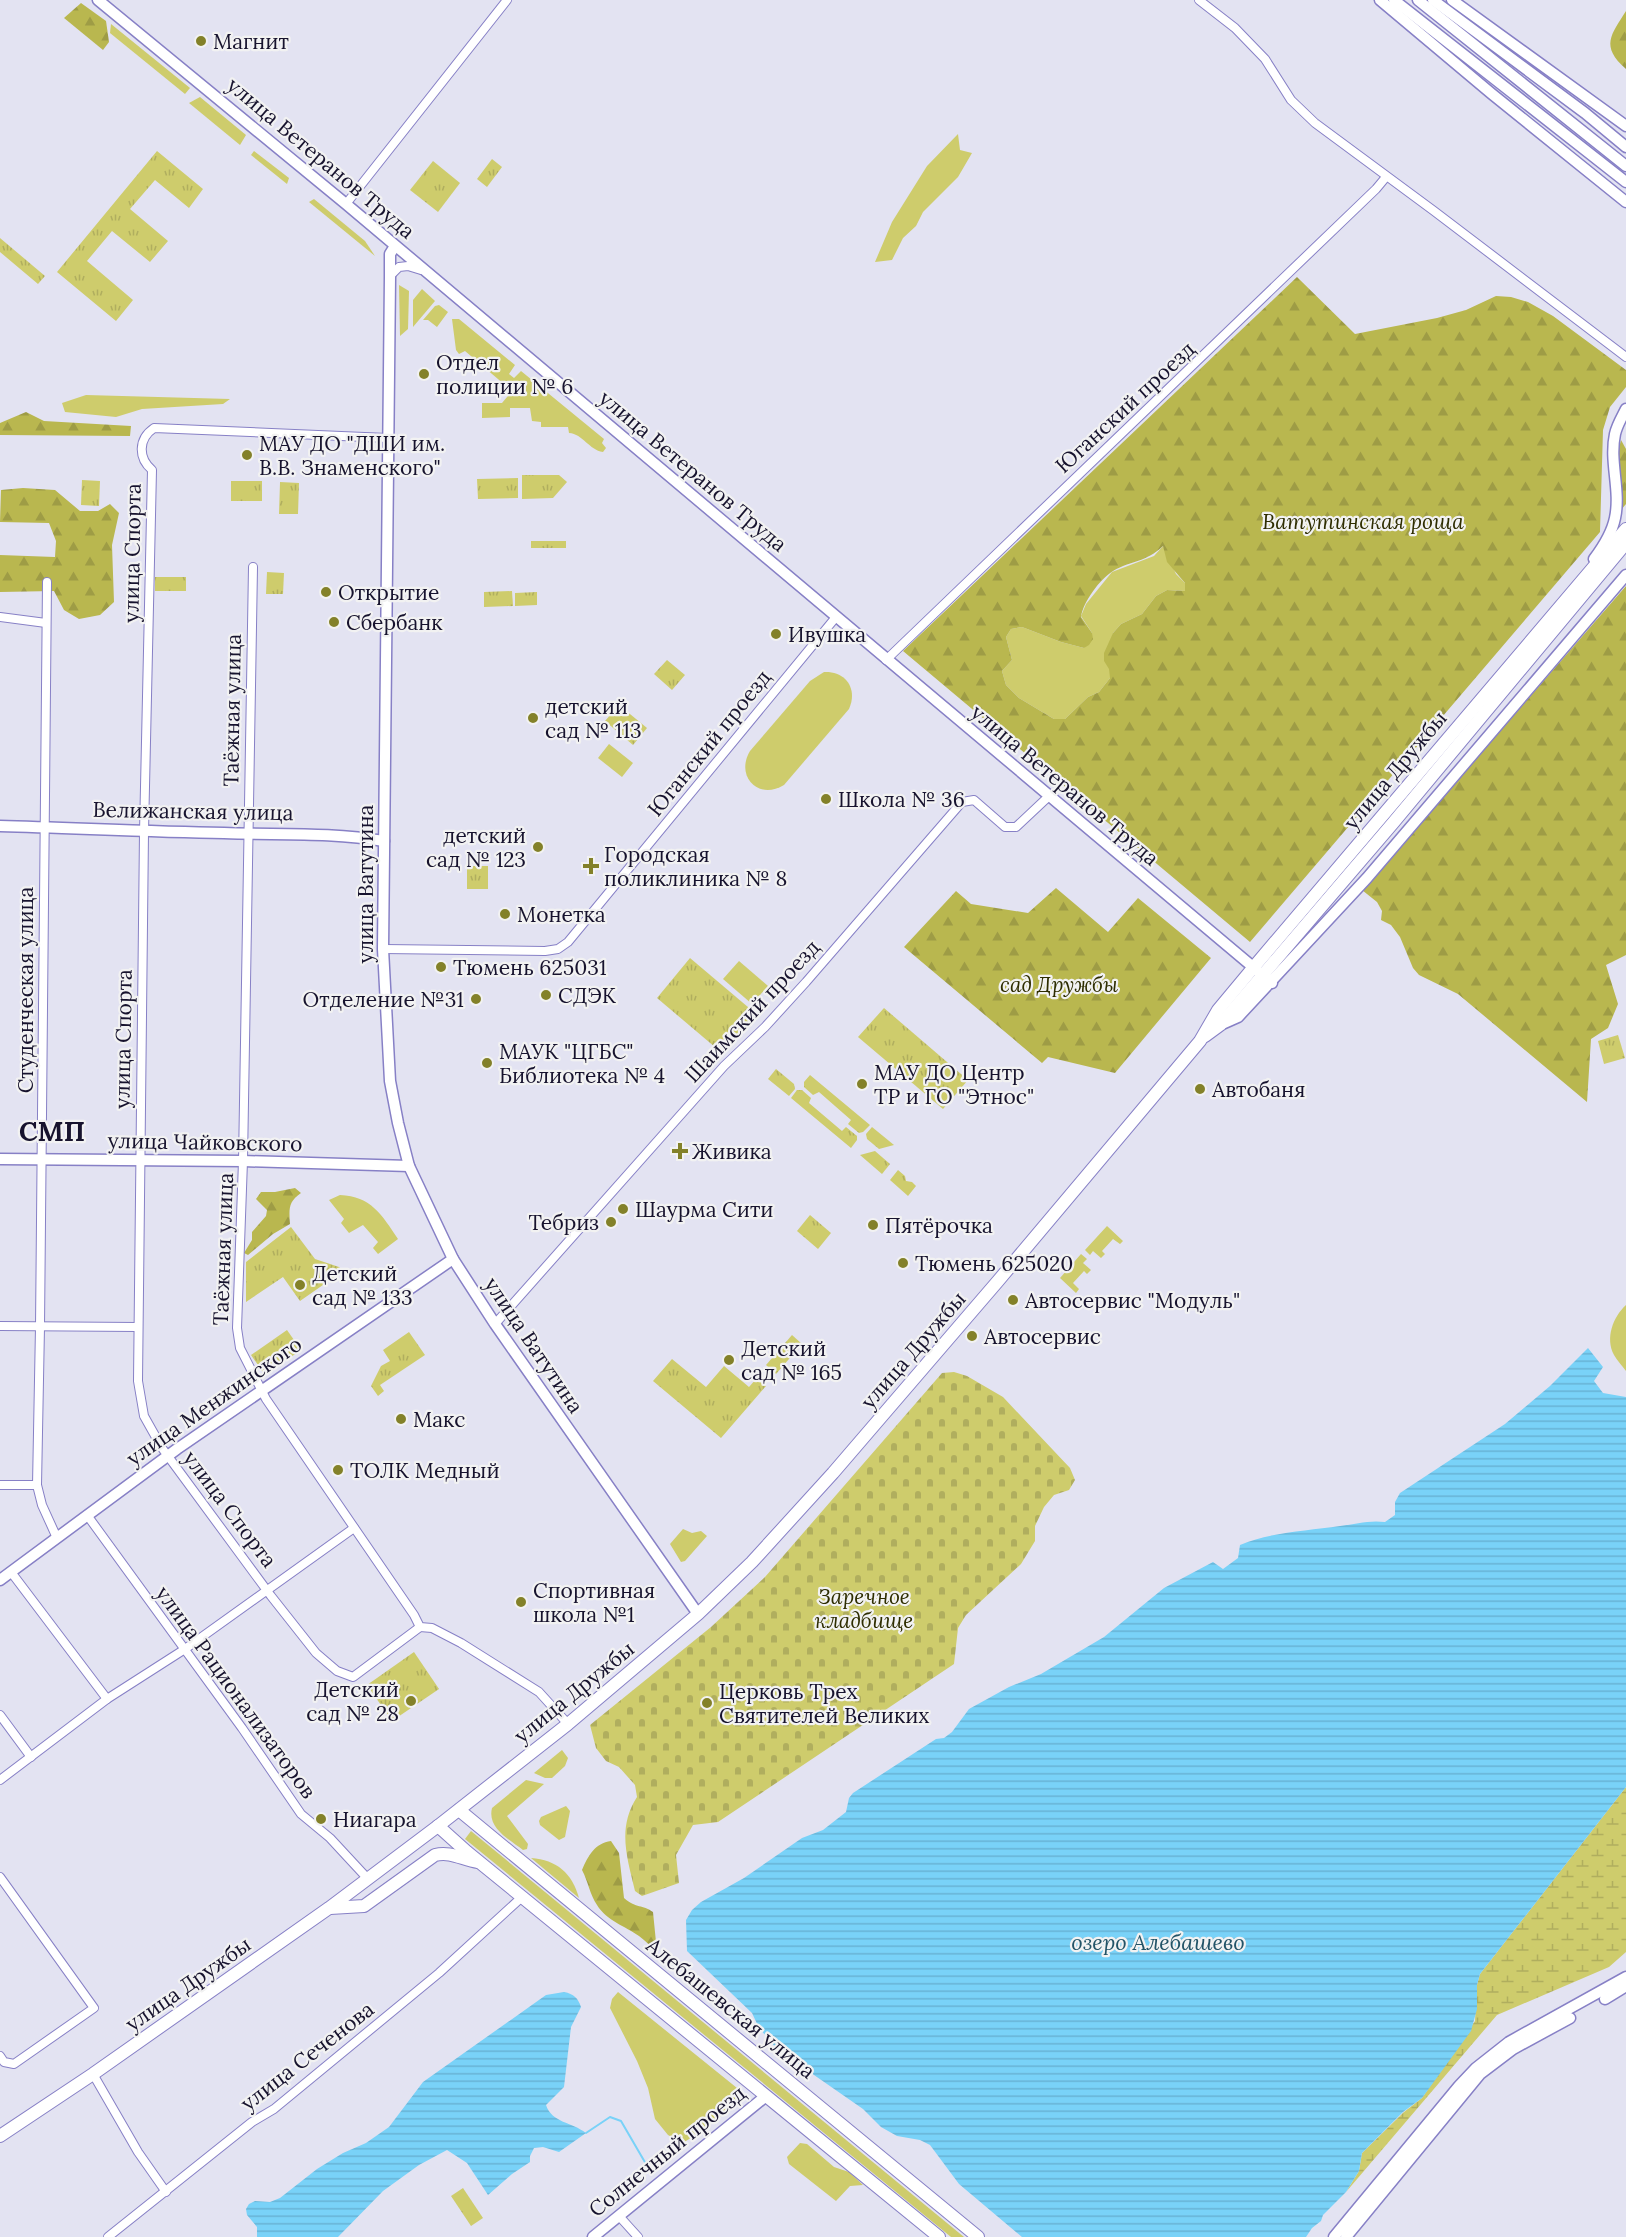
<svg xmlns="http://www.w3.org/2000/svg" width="1626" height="2237" font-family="Lora,serif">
  <defs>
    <pattern id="forest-firs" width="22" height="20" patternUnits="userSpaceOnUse" patternTransform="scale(1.5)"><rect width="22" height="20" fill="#b9b74f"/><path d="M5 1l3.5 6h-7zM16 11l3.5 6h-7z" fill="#9e9c45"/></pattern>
    <pattern id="wetland-marsh" width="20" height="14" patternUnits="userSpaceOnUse" patternTransform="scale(1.5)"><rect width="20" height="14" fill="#cecc6c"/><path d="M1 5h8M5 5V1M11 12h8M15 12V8" fill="none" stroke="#b0ae5e"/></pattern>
    <pattern id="cemetery-stones" width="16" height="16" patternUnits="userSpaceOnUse" patternTransform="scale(1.5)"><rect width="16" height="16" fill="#cecc6c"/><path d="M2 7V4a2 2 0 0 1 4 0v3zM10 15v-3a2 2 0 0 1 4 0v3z" fill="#b0ae5e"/></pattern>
    <pattern id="park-tufts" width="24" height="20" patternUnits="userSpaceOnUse" patternTransform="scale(1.5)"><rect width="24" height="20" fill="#cecc6c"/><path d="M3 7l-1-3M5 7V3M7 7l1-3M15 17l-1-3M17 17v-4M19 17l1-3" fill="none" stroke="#b0ae5e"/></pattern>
    <pattern id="water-rules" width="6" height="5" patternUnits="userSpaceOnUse" patternTransform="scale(1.5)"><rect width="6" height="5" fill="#79d2f8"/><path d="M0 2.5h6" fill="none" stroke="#68b3d5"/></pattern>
  </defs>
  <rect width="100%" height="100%" fill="#e3e3f2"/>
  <g fill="#cecc6c">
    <polygon points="111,24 190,88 185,94 110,33"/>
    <polygon points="200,97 246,135 240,145 189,103"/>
    <polygon points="958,134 960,150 972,153 958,177 923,212 916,226 903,238 892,260 875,262 892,222 927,166"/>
    <polygon points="254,151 289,178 287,184 251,155"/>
    <polygon points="314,199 365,241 375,256 309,202"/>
    <polygon points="399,285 409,291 408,329 400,336"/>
    <polygon points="422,289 435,301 413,327 413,300"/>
    <polygon points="439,305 448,312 437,327 428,320 423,320 435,306"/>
    <path d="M452,319H459L515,365L509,374L514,378L521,371L604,439L602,443L606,448L603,452C589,450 583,434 569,433L568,427H541V422L532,421L530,408H510V417L482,418V403H502L512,391L465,351L459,354L456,350Z"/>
    <polygon points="86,395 230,399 223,404 142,409 116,417 65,412 62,403"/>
    <polygon points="1163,546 1176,574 1185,583 1185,591 1167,590 1156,596 1142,614 1121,624 1113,633 1110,678 1099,692 1088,697 1065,719 1054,719 1019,698 1006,685 1002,671 1012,660 1006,637 1011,629 1022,627 1061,642 1084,648 1092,633 1081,616 1086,604 1112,572 1154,556"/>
    <path d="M824,672C846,671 858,689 849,709L784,785C758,801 735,776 750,751L810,681Z"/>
    <polygon points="609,744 633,763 622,777 598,758"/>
    <polygon points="739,961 768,986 752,1004 723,979"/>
    <path d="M340,1195C371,1196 382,1215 398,1239L378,1254L373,1248L378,1242L363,1225L349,1233L341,1223L344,1219L329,1200Z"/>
    <polygon points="1107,1226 1123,1241 1120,1244 1113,1239 1102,1251 1105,1254 1101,1258 1093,1251 1090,1255 1085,1250"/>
    <polygon points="1081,1254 1087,1259 1083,1263 1091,1270 1087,1274 1084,1271 1073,1283 1079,1289 1076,1293 1060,1278"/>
    <path d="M1626,1305V1371C1622,1366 1617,1360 1614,1355C1605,1338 1613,1317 1626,1305Z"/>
    <polygon points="683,1529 692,1533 701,1531 707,1536 685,1561 681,1562 670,1544"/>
    <polygon points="562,1750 568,1758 565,1766 552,1778 545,1778 534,1773"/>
    <path d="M526,1780L544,1784L507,1816L528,1844L527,1849L523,1850C509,1839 487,1828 492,1808Z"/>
    <polygon points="566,1806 570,1811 565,1837 559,1840 540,1825 539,1821 541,1817"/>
    <polygon points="471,1831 964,2237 951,2237 465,1839"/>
    <path d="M531,1858C557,1860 572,1873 579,1898Z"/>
    <path d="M618,1992L737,2088C737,2092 738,2095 737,2098C731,2112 696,2135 683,2143L668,2135L655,2119L648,2088L637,2061L610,2008L612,1999Z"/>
    <polygon points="800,2143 807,2144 834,2167 849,2172 863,2185 850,2186 836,2201 789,2164 787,2157"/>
  </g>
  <g fill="url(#forest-firs)" fill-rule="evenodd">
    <polygon points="81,3 106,21 109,42 103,50 64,18"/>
    <path d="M1626,11V69C1600,46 1611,35 1626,11Z"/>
    <path d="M1297,277L1355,334L1437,318L1466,310L1496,296L1511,297L1528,302L1553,316L1626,370V387L1610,407L1603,430L1600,532L1250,942L903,651ZM1163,546L1167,562L1185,583V591L1167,590L1156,596L1142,614L1121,624L1113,633L1104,653V661L1109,669L1110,678L1099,692L1088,697L1065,719H1054L1019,698L1006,685L1002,671L1012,660L1006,637L1011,629L1022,627L1061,642L1084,648L1089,645L1093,639L1092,633L1081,617C1083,602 1100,579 1113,571C1132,560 1145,563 1163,546Z"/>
    <polygon points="26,412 44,421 131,426 130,436 0,435 0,423"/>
    <polygon points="1621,440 1626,449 1626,504 1621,510 1618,452"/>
    <polygon points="23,488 55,490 80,511 98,511 110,504 119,513 112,545 114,602 100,615 79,619 64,610 54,591 0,592 0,555 55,557 56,541 49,523 0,522 1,490"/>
    <polygon points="1626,586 1626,955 1606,965 1618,1004 1608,1028 1591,1039 1587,1102 1458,994 1419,975 1413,968 1400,937 1391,925 1381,920 1382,911 1377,902 1362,890"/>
    <polygon points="1056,888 1108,932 1138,898 1211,958 1115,1073 1048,1057 1042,1063 904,947 956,891 971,904 1028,913"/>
    <path d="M295,1188L301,1193C288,1202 289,1209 290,1224L273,1234L248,1255L244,1253L252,1240V1232L266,1216L267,1210L256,1199L261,1192H275Z"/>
    <path d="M611,1841L619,1853L624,1898C637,1909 642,1904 653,1912L657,1952C651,1947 646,1941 639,1936C625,1926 607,1921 597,1905C590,1895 588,1881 582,1870C588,1856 595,1843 611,1841Z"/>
  </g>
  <polygon fill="url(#wetland-marsh)" points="1626,1787 1626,1952 1609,1967 1497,2015 1346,2192 1359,2171 1362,2153 1404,2112 1422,2098 1475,2021 1477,1985 1480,1974"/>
  <path fill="url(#cemetery-stones)" d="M954,1372L967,1376L1003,1397L1070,1468L1075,1480L1069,1490L1054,1495L1044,1507L1035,1526V1541L1021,1564L966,1615L958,1628L954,1664L718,1822L693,1825L676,1855L679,1883L642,1896L635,1891C627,1857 617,1828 637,1797L635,1785L619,1767L606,1761L596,1748L590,1725L711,1627L765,1577L942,1373Z"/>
  <g fill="url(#park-tufts)">
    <polygon points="157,151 203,189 189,208 155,180 130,209 168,241 150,262 112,231 87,261 133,300 116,321 57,272"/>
    <polygon points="492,159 502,167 487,187 477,179"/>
    <polygon points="433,161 460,183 438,212 410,190"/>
    <polygon points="0,238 45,276 38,284 0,252"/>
    <polygon points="522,475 559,475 567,482 553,498 522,499"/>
    <polygon points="518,478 518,498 478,499 477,479"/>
    <polygon points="82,480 100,481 99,506 81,505"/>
    <rect x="231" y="481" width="31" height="20"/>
    <polygon points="280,482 299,483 298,514 279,514"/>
    <rect x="531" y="541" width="35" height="7"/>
    <polygon points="267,572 284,573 283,594 266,594"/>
    <rect x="155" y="577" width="31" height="14"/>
    <polygon points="512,591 513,606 484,607 484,592"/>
    <polygon points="537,592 537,605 515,606 515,593"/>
    <polygon points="667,660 685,675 672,690 654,674"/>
    <polygon points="619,705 647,728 633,745 605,721"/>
    <rect x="467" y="866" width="21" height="23"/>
    <polygon points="690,958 755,1013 722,1053 657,998"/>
    <polygon points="884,1008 968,1080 943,1109 858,1037"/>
    <polygon points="1618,1035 1625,1058 1604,1064 1598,1041"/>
    <polygon points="776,1069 794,1084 795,1089 789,1096 768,1079"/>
    <polygon points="810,1075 870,1125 863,1132 859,1133 848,1124 851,1120 819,1092 813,1095 804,1087 804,1082"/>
    <polygon points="797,1090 802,1090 811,1098 809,1103 842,1131 846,1127 857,1136 857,1140 851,1148 791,1098"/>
    <polygon points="872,1127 894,1145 879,1149 867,1139 866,1134"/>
    <polygon points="875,1151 890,1164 882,1174 860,1155"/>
    <polygon points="898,1170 905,1176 906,1181 912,1182 916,1186 908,1196 890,1180"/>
    <polygon points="810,1215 831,1233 818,1249 797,1231"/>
    <polygon points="291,1227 315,1259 339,1267 343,1271 300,1301 283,1277 246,1302 246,1262"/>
    <polygon points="287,1330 301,1350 265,1375 251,1355"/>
    <polygon points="409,1332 425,1355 380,1385 384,1391 378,1396 371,1386 381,1366 390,1361 383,1350"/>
    <polygon points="792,1335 802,1344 776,1374 766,1365"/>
    <polygon points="672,1359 706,1387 724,1366 749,1387 756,1379 766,1386 721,1438 653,1381"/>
    <polygon points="414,1652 439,1689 392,1721 367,1685"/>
    <polygon points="463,2188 483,2218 471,2226 451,2196"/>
  </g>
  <g fill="url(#water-rules)">
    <path d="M1588,1348L1603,1367L1594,1381L1603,1393L1626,1397V1787L1480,1974L1477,1985V2009L1471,2031L1422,2098L1403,2112L1362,2153L1359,2171L1346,2192L1323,2215L1321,2221L1312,2228L1306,2237H1022L959,2184L930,2145L920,2140L897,2136L881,2127L863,2109L778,2050L759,2028L752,2013L687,1951L686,1920L692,1910L701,1902L744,1878L802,1838L823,1830L846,1812L849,1798L853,1793L936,1739L944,1738L952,1732L969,1709L1009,1687L1041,1674L1104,1637L1164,1588L1213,1562L1223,1569L1238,1558L1240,1545C1271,1532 1306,1531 1340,1526C1356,1524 1369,1520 1385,1522L1395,1515V1502L1400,1493L1505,1424L1550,1386Z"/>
    <path d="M564,1992C574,1994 578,1998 581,2007L571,2027L564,2087L546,2105C552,2123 572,2122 586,2133L559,2152L543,2147L534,2148L530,2156V2162L512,2174L488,2195L467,2163L447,2150L419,2165L383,2191L338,2237H257V2227L247,2215L246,2209L249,2204L255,2201L270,2202L280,2198L317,2169L343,2153L366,2143L389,2127L423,2082L546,1995Z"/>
  </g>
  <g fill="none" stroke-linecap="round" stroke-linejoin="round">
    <polyline stroke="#79d2f8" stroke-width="2" points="586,2133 610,2117 621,2121 646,2164 642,2172"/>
    <g stroke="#8780c6" stroke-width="10">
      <g id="street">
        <polyline points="1199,0 1235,28 1265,59 1291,100 1315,123 1434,211 1626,357"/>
        <polyline points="346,204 507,0"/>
        <polyline points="390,276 399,267 408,266 421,270"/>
        <path d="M388,438L154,428C138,439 138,458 152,470L144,832L138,1381L144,1416L162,1448L271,1596L316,1653L337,1671L353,1677L420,1627"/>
        <polyline points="253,567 243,1161 237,1328 240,1348 266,1399 414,1615 420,1627 432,1628 461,1643 539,1692 568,1724"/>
        <polyline points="47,582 40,1327 37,1485 42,1505 57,1538"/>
        <polyline points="0,617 46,623"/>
        <polyline points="886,660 1376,189 1386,177"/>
        <polyline points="383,949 545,951 558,949 568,942 836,617"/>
        <polyline points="495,1324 724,1066 765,1027 806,982 962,802 974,800 1005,827 1016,827 1048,797"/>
        <polyline points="0,1326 138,1327"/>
        <polyline points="0,1485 37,1485"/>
        <polyline points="87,1515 242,1728 301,1814 330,1838 368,1879"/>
        <polyline points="11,1572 107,1699"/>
        <polyline points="0,1715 31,1757"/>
        <polyline points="0,1780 107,1699 185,1649 354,1528"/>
        <polyline points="0,1877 94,2008 14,2064 4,2062 0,2056"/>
        <polyline points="93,2074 138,2152 166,2192"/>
        <polyline points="619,2216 638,2237"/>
        <polyline points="108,2237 252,2122 274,2109 439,1973 522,1897"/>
      </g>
    </g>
    <g stroke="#8780c6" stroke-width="13">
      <g id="secondary">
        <polyline points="98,0 346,204 1272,983"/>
        <polyline points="1380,0 1492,94 1626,202"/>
        <polyline points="1394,0 1626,182"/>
        <polyline points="1418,0 1626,166"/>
        <polyline points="1433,0 1585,113 1626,147"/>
        <polyline points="1452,0 1626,126"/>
        <polyline points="395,246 390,254 390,277 383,949 390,1081 398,1123 409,1166 453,1259 495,1324 698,1614"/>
        <path d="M1594,559C1603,547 1612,533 1615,518C1621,490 1609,462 1615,434C1617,425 1622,417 1626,409"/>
        <path d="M0,826C75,828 150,832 224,833C278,835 331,832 384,841"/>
        <polyline points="1220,1025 1238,1017 1367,878 1626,575"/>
        <polyline points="0,1159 243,1161 409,1166"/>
        <polyline points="0,1580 177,1449 453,1259"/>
        <polyline points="1605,1999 1626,1986"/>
        <polyline points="593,2237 766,2096"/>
        <polyline points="1334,2237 1459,2086 1476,2068 1509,2042 1626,1977"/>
        <polyline points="1346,2237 1480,2074 1513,2049 1570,2018"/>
      </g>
    </g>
    <g stroke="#8780c6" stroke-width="14">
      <g id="primary">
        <polyline points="1205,1036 1220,1025 1393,823 1626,543"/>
        <polyline points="459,1810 978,2237"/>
        <polyline points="438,1826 467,1852 939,2237"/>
        <path d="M330,1908L364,1906L435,1855C451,1851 463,1860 478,1862"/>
        <polyline points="0,2136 93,2074 329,1908 438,1826 568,1724 698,1614 752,1562 833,1473 998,1281 1200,1041 1218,1010 1253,968 1626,529"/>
      </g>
    </g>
    <use href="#street" stroke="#fff" stroke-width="8"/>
    <use href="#secondary" stroke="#fff" stroke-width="10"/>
    <use href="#primary" stroke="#fff" stroke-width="12"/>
  </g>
  <g fill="#838129" stroke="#f2f2f2" stroke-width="2">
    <circle cx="201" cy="41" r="6"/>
    <circle cx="424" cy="374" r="6"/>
    <circle cx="247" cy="455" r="6"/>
    <circle cx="326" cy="592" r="6"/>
    <circle cx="334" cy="622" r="6"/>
    <circle cx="776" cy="634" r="6"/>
    <circle cx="533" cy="718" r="6"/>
    <circle cx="826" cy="799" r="6"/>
    <circle cx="538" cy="847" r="6"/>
    <path d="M588 857h6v6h6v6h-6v6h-6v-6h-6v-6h6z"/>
    <circle cx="505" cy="914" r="6"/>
    <circle cx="441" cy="967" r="6"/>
    <circle cx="546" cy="995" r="6"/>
    <circle cx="476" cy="999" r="6"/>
    <circle cx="487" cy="1063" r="6"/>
    <circle cx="862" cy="1084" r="6"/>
    <circle cx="1200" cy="1089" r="6"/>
    <path d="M677 1142h6v6h6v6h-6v6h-6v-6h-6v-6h6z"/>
    <circle cx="623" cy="1209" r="6"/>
    <circle cx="611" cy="1222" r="6"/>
    <circle cx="873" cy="1225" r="6"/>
    <circle cx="903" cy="1263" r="6"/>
    <circle cx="300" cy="1285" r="6"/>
    <circle cx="1013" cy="1300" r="6"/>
    <circle cx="972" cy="1336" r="6"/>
    <circle cx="729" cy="1360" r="6"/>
    <circle cx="401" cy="1419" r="6"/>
    <circle cx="338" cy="1470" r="6"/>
    <circle cx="521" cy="1602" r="6"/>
    <circle cx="411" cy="1701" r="6"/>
    <circle cx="707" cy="1703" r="6"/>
    <circle cx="321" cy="1819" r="6"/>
  </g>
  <g text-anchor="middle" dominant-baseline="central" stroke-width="4.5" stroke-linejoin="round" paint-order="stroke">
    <g font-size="21" fill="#17132e" stroke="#f2f2f2" text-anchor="start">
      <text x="213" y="41">Магнит</text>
      <text x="436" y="362">Отдел<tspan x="436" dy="24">полиции № 6</tspan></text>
      <text x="259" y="443">МАУ ДО "ДШИ им.<tspan x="259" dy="24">В.В. Знаменского"</tspan></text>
      <text x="338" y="592">Открытие</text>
      <text x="346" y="622">Сбербанк</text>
      <text x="788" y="634">Ивушка</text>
      <text x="545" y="706">детский<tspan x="545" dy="24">сад № 113</tspan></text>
      <text x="838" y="799">Школа № 36</text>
      <text x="526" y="835" text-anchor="end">детский<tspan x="526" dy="24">сад № 123</tspan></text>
      <text x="604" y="854">Городская<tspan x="604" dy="24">поликлиника № 8</tspan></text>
      <text x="517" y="914">Монетка</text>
      <text x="453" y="967">Тюмень 625031</text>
      <text x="558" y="995">СДЭК</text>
      <text x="464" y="999" text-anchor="end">Отделение №31</text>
      <text x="499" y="1051">МАУК "ЦГБС"<tspan x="499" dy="24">Библиотека № 4</tspan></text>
      <text x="874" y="1072">МАУ ДО Центр<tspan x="874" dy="24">ТР и ГО "Этнос"</tspan></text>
      <text x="1212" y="1089">Автобаня</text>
      <text x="692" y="1151">Живика</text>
      <text x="635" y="1209">Шаурма Сити</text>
      <text x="599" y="1222" text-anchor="end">Тебриз</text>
      <text x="885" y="1225">Пятёрочка</text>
      <text x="915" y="1263">Тюмень 625020</text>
      <text x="312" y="1273">Детский<tspan x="312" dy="24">сад № 133</tspan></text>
      <text x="1025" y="1300">Автосервис "Модуль"</text>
      <text x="984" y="1336">Автосервис</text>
      <text x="741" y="1348">Детский<tspan x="741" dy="24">сад № 165</tspan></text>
      <text x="413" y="1419">Макс</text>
      <text x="350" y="1470">ТОЛК Медный</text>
      <text x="533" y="1590">Спортивная<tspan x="533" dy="24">школа №1</tspan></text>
      <text x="399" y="1689" text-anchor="end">Детский<tspan x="399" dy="24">сад № 28</tspan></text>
      <text x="719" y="1691">Церковь Трех<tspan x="719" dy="24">Святителей Великих</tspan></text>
      <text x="333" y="1819">Ниагара</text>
    </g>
    <g font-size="21" fill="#17132e" stroke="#f2f2f2">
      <text transform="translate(321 158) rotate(40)">улица Ветеранов Труда</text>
      <text transform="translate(1125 407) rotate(-43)">Юганский проезд</text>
      <text transform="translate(693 471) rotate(40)">улица Ветеранов Труда</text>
      <text transform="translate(132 553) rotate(-89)">улица Спорта</text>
      <text transform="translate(232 710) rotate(-89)">Таёжная улица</text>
      <text transform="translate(709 743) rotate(-51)">Юганский проезд</text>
      <text transform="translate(1395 770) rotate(-50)">улица Дружбы</text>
      <text transform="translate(1065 785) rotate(40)">улица Ветеранов Труда</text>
      <text transform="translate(193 811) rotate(1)">Велижанская улица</text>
      <text transform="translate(365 884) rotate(-90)">улица Ватутина</text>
      <text transform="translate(25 990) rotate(-90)">Студенческая улица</text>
      <text transform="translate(752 1011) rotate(-47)">Шаимский проезд</text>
      <text transform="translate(123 1039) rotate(-89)">улица Спорта</text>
      <text transform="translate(205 1142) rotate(1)">улица Чайковского</text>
      <text transform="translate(223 1249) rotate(-88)">Таёжная улица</text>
      <text transform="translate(534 1345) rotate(56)">улица Ватутина</text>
      <text transform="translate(913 1350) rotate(-49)">улица Дружбы</text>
      <text transform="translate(214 1401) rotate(-35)">улица Менжинского</text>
      <text transform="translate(230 1509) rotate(53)">улица Спорта</text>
      <text transform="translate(236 1692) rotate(54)">улица Рационализаторов</text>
      <text transform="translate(574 1692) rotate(-39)">улица Дружбы</text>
      <text transform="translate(188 1984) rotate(-35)">улица Дружбы</text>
      <text transform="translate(731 2008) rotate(39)">Алебашевская улица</text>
      <text transform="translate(307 2056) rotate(-38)">улица Сеченова</text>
      <text transform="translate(667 2151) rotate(-39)">Солнечный проезд</text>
    </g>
    <g font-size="21" font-style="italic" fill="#2e2d00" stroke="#f2f2f2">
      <text x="1363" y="521">Ватутинская роща</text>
      <text x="1059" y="984">сад Дружбы</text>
      <text x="864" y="1596">Заречное<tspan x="864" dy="24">кладбище</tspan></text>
    </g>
    <g font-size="22" font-style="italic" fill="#225367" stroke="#f2f2f2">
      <text x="1158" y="1942">озеро Алебашево</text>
    </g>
    <g font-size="27" font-weight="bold" fill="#17132e" stroke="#f2f2f2">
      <text x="52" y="1131">СМП</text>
    </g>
  </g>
</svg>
